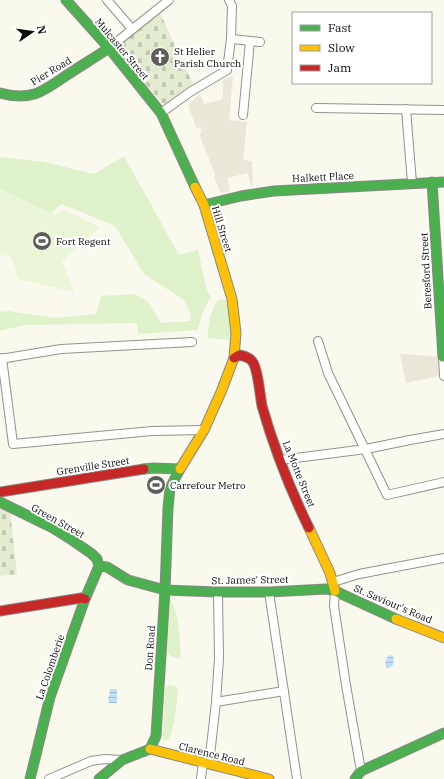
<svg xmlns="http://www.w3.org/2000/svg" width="444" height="779" font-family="'IBM Plex Serif',serif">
  <defs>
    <pattern id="cemetery-stones" width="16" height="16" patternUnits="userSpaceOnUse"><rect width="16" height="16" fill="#e3ecd1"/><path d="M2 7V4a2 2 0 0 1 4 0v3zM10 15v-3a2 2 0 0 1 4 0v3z" fill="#c1c9b2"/></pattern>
    <pattern id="water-rules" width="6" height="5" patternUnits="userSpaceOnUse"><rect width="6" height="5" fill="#c1dff8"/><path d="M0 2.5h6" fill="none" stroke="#a4bed3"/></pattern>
  </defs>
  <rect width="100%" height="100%" fill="#faf9ee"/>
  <g fill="#dff2cc">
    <polygon points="124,156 179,255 198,250 207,291 211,296 202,314 198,330 138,334 137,323 24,325 0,331 0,312 8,311 56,318 96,314 101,296 135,294 147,301 161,323 190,321 191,315 184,300 144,274 115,226 62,204 50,213 0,189 0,157 45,162 94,174"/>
    <path d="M221,299L226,300L229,304L232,340L208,338C208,324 210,313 217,301Z"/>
    <path d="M170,600C179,608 180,643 181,657L180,658C174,659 170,657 167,651Z"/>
    <path d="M170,685L177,687L178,689C177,701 175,731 167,741L163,740L165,690L167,686Z"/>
  </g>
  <g fill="url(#cemetery-stones)">
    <polygon points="160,13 193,84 165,104 162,103 117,51 116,48 117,45"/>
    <polygon points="0,506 10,511 17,574 0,576"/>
  </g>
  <polygon fill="#eaf6d6" points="0,189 55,215 63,209 100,227 62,261 74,292 18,279 11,256 0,255"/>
  <g fill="#ebe8d9">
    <polygon points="233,76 229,120 247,122 243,160 252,161 253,186 251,186 248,173 227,178 230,191 221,193 214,177 215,174 199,134 202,132 200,127 197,129 188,106 200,93 204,104 223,99 223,79"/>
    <polygon points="400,354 443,357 443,365 439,376 406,383"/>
  </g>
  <g fill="url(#water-rules)">
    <path d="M390,655L393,656C394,658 394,664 392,666L388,668L386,667C384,661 386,658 390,655Z"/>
    <polygon points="110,689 117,689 117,703 109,703 108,697 109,697"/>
  </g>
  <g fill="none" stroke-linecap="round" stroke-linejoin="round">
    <g stroke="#93928d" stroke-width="10">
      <g id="street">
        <polyline points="107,0 132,29"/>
        <polyline points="231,39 260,42"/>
        <polyline points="109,48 169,0"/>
        <polyline points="316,108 444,110"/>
        <polyline points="406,109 412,183"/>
        <polyline points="161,113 190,92 227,70 231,39 232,6 229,0"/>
        <polyline points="243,115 250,41"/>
        <polyline points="318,341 328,373 387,495 444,482"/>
        <polyline points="443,357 444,376"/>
        <polyline points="2,358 13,444 152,431 204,430"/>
        <polyline points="0,359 61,349 192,342"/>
        <polyline points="280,460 366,449 410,440 444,434"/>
        <polyline points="333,582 359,574 444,558"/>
        <polyline points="335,591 334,606 346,685 361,771"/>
        <polyline points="269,592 297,779"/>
        <polyline points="216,702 284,691"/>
        <polyline points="209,764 216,702 219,658 218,592"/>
        <polyline points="49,779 91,761 105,759 122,760"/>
        <polyline points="201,779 203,763"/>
      </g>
    </g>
    <g stroke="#898984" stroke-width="11">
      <g id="fast">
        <polyline points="66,0 109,48 161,113 195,187"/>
        <path d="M0,93C29,101 41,93 64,77C79,67 94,58 109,48"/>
        <polyline points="432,182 443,357 444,357"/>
        <polyline points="204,205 241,196 274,191 444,182"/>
        <polyline points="0,502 53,528 69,538 92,554 97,559 99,566"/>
        <polyline points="99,566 107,567 128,580 165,590 218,592 269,592 326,589 335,591 396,619"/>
        <polyline points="30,779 50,697 85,599 99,566"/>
        <polyline points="99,779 122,760 150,749 156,736 165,590 168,508 170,488 180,469 153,468 144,469"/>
        <polyline points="355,779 361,771 444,733"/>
      </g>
    </g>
    <g stroke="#898984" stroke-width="11">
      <g id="slow">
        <polyline points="180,469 204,430 221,392 234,358 236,333 232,299 204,205 195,187"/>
        <polyline points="309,528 330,573 335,591"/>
        <polyline points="396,619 444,638"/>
        <polyline points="150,749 269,779"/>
      </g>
    </g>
    <g stroke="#898984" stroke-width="11">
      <g id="jam">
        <path d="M234,358L239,355C244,356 249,357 252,361C258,368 260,396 262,406C274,448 290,489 309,528"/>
        <polyline points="0,492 144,469"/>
        <polyline points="0,611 81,598 85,599"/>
      </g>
    </g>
    <use href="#street" stroke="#fefefc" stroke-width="8"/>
    <use href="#fast" stroke="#4caf50" stroke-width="9"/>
    <use href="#slow" stroke="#ffc107" stroke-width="9"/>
    <use href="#jam" stroke="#c62828" stroke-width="9"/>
  </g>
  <defs>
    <g id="church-disc" transform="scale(1)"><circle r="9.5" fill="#5f5e5a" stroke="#fff"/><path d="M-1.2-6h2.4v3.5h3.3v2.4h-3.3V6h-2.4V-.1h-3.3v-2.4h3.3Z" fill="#fff"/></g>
    <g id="stadium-disc" transform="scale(1)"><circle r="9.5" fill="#5f5e5a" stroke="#fff"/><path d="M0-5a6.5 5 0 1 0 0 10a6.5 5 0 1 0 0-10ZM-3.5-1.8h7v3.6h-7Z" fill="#fff"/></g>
  </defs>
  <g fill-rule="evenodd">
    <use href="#church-disc" x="160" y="57"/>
    <use href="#stadium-disc" x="42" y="241"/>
    <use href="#stadium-disc" x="156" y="485"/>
  </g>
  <g text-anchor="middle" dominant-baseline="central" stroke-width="4" stroke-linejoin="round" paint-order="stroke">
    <g font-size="10" fill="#0b0b0b" stroke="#fff">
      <text transform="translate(122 49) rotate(50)">Mulcaster Street</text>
      <text transform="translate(51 71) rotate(-31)">Pier Road</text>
      <text transform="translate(323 177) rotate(-3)">Halkett Place</text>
      <text transform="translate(222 229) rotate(73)">Hill Street</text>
      <text transform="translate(426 271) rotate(-93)">Beresford Street</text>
      <text transform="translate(93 466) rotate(-9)">Grenville Street</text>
      <text transform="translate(299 474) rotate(68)">La Motte Street</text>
      <text transform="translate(58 521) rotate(29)">Green Street</text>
      <text transform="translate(250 580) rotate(-1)">St. James' Street</text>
      <text transform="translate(393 604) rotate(23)">St. Saviour's Road</text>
      <text transform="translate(150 648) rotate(-86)">Don Road</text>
      <text transform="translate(50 667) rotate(-71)">La Colomberie</text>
      <text transform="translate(212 754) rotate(14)">Clarence Road</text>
    </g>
    <g font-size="10" fill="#0b0b0b" stroke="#fff" text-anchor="start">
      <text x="174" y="51">St Helier<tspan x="174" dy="12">Parish Church</tspan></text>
      <text x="56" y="241">Fort Regent</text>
      <text x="170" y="485">Carrefour Metro</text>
    </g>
  </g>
  <rect x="292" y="12" width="140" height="72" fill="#ffffff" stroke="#9d9d9d"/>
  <rect x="300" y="25" width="20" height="6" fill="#4caf50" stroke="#9d9d9d"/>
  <text x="328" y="32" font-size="12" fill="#0b0b0b">Fast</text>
  <rect x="300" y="45" width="20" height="6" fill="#ffc107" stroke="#9d9d9d"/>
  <text x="328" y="52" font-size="12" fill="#0b0b0b">Slow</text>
  <rect x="300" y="65" width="20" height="6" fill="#c62828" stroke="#9d9d9d"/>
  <text x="328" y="72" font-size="12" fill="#0b0b0b">Jam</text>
  <g transform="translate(32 32) rotate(77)" stroke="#ffffff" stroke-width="3" paint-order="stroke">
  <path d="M0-3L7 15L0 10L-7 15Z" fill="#0b0b0b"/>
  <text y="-6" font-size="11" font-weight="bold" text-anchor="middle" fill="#0b0b0b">N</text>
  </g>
</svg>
